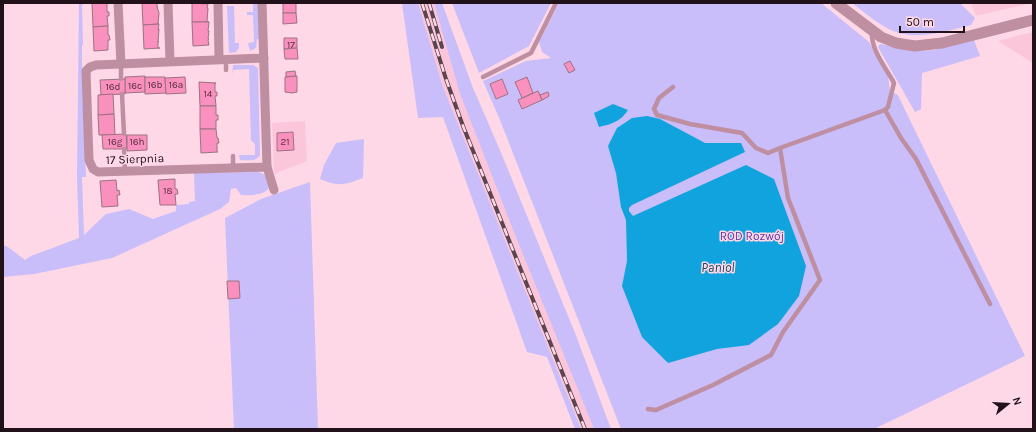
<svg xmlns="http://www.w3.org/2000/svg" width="1036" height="432" font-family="Karla,sans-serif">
  <rect width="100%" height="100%" fill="#fed8e6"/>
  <g fill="#fcc6da">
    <polygon points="418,3 434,3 460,94 517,240 594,429 581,429 443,87"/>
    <polygon points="971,3 1032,3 976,16"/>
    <polygon points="1033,32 1033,63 998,41"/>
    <polygon points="305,121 307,161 274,174 272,123"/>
  </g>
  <g fill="#c9bdfa">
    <path d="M79,3H83V5H82L83,45H82V61L86,177H82L84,235L106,214L129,209L153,219L176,211V205L189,204V202L195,201L194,173L258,172C263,173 266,175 267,180C268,182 269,184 269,186C269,195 247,196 241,195L236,188L231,189L229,202L220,209L112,258L34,274L3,277V245L8,247L25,260L31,256L79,238L77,177Z"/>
    <polygon points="253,3 258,3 259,39 257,39 256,48 250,51 248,43 254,42 253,15 247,15 247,12 253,12"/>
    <polygon points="402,3 418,3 443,87 581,429 575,429 547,357 527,352 443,117 418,118"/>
    <polygon points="434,3 442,3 473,88 502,155 575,333 611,429 594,429 517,240 460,94"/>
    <polygon points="452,3 551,3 529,46 479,73"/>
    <polygon points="559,3 821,3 869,42 888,76 890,91 898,95 908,116 1025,356 874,429 621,429 500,120 483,81 526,61 551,58 542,52 539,42"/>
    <path d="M852,3H960L975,18L971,25C942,32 912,43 885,27C873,20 863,11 852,3Z"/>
    <polygon points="227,6 234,6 235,43 239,43 239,48 236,52 229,53"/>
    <polygon points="974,40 980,56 922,73 921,109 915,112 878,47 880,44 917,51 934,50"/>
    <path d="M233,65H253L258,68L260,155C256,162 248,160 240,160L239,155H255V144L251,140L249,69L233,70L232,76Z"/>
    <path d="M364,139L363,178C344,185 339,187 320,179L324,165L336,143Z"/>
    <polygon points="310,182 318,429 234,429 225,218 261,199"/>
  </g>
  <g fill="#11a3de">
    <path d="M613,104L628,110C621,121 612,124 599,127L594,113Z"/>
    <polygon points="647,116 660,119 705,143 741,143 745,152 632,205 629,208 629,211 633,216 746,165 774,179 806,266 799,296 778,324 749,345 717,349 668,363 642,337 622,286 627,261 626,220 621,207 616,173 608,146 617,128 632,118"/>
  </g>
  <g fill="#fa90bd" stroke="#9c7283">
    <polygon points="92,3 107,3 107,12 109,12 109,16 107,16 108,26 93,27"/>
    <polygon points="142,3 157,3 157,7 158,7 157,7 159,13 158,24 159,24 143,25"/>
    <polygon points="192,3 208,4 207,8 208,8 207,21 209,22 192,22"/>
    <rect x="283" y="3" width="13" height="10"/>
    <polygon points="283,13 296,13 297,23 283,24"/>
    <polygon points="192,22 209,22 208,31 209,31 208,39 209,39 208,40 209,45 193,46"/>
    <polygon points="159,24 158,30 159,29 158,42 159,42 158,42 158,48 160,48 144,49 143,25"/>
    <polygon points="108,26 108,35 109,35 110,40 108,40 108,50 94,51 93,27"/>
    <polygon points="284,38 297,38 297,48 284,49"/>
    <polygon points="297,48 298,59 285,59 284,49"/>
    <polygon points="570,61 575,70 569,73 564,64"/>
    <polygon points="295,71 296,76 286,77 286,72"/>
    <polygon points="145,76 145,92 125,93 125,77"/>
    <polygon points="297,76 297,92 292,93 285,92 285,77"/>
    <polygon points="145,77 165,77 166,93 145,94"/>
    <polygon points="185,77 186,93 166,94 165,78"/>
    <polygon points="527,77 533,93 522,98 515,82"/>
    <polygon points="125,79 125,94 101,95 100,80"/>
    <polygon points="502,79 508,94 496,99 490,84"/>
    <polygon points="199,82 216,83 215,83 215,92 217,92 217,96 215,96 216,106 200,106"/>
    <polygon points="538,91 542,100 522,109 518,100"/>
    <polygon points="548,92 549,96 542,100 540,95"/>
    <polygon points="113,94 114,114 98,115 98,95"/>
    <polygon points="200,106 216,106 216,115 218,115 218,120 216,120 216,129 200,129"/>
    <polygon points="114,114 115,135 99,135 98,115"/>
    <polygon points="200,129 216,129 217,138 218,138 219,143 217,143 217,151 218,152 201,153"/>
    <polygon points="293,132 294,150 277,151 277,133"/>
    <polygon points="126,134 127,149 103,149 102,135"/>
    <polygon points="127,135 147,135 147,150 127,151"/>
    <polygon points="175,179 175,189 177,189 178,194 175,194 176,205 160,205 158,180"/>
    <polygon points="116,180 117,191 119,190 120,195 117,195 118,206 102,207 100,181"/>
    <polygon points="227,281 239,281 240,298 228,299"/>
  </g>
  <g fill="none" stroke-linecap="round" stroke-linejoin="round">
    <g stroke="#be8ea1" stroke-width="4.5">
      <polyline points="226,59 226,70"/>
      <polyline points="121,64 121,79"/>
      <polyline points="483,77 531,53 556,3"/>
      <polyline points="673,87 659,98 654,109 657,115 690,124 742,133 756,148 768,153 780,148"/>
      <polyline points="122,94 124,134"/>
      <polyline points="885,110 901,138 916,159 990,304"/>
      <polyline points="124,149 125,172"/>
      <polyline points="233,156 233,168"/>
      <path d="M648,409L656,410L713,385L771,355L783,332L820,280L788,198L780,148L885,110L888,107L894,83C886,68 870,49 872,31"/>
    </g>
    <g stroke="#be8ea1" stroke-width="9">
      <polyline points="118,3 121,64"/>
      <polyline points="168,3 170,61"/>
      <polyline points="218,3 219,59"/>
      <polyline points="262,3 267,167 274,190"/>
      <polyline points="264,58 96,65 90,67 86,71 89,160 93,169 98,172 267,167"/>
    </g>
    <polyline stroke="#be8ea1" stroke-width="11" points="836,3 881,37 896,43 915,46 942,43 1033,20"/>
    <g stroke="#5a444d" stroke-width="4">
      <g id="rail">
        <polyline points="422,3 446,79 463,126 585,429"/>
        <polyline points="429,3 442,47"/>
      </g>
    </g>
    <use href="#rail" stroke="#fed8e6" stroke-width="2.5" stroke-dasharray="8" stroke-linecap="butt"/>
  </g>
  <g text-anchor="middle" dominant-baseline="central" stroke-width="3" stroke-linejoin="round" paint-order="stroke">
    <g font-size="10" fill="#573141">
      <text x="291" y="45">17</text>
      <text x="155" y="85">16b</text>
      <text x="176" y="85">16a</text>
      <text x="135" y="86">16c</text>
      <text x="113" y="87">16d</text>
      <text x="208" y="94">14</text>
      <text x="115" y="142">16g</text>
      <text x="137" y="142">16h</text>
      <text x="285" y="142">21</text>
      <text x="168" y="191">18</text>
    </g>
    <g font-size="12" fill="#211118" stroke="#fed8e6">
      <text transform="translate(135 159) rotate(-2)">17 Sierpnia</text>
    </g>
    <g font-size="12" fill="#5b36a4" stroke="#fed8e6">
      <text x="752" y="236">ROD Rozwój</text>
    </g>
    <g font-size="13" font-style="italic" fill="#144760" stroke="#fed8e6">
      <text x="718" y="267">Paniol</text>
    </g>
  </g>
  <rect width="1036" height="432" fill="none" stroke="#211118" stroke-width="8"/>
  <g transform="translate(1008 404) rotate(72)" stroke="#fed8e6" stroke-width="3" paint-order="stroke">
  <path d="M0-3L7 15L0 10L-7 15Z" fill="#211118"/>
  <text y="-6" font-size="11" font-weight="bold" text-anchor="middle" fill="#211118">N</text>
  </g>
  <path d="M900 26v6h64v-6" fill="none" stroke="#211118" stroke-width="2"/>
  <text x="906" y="26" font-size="12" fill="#211118" stroke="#fed8e6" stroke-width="3" paint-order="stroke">50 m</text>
</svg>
